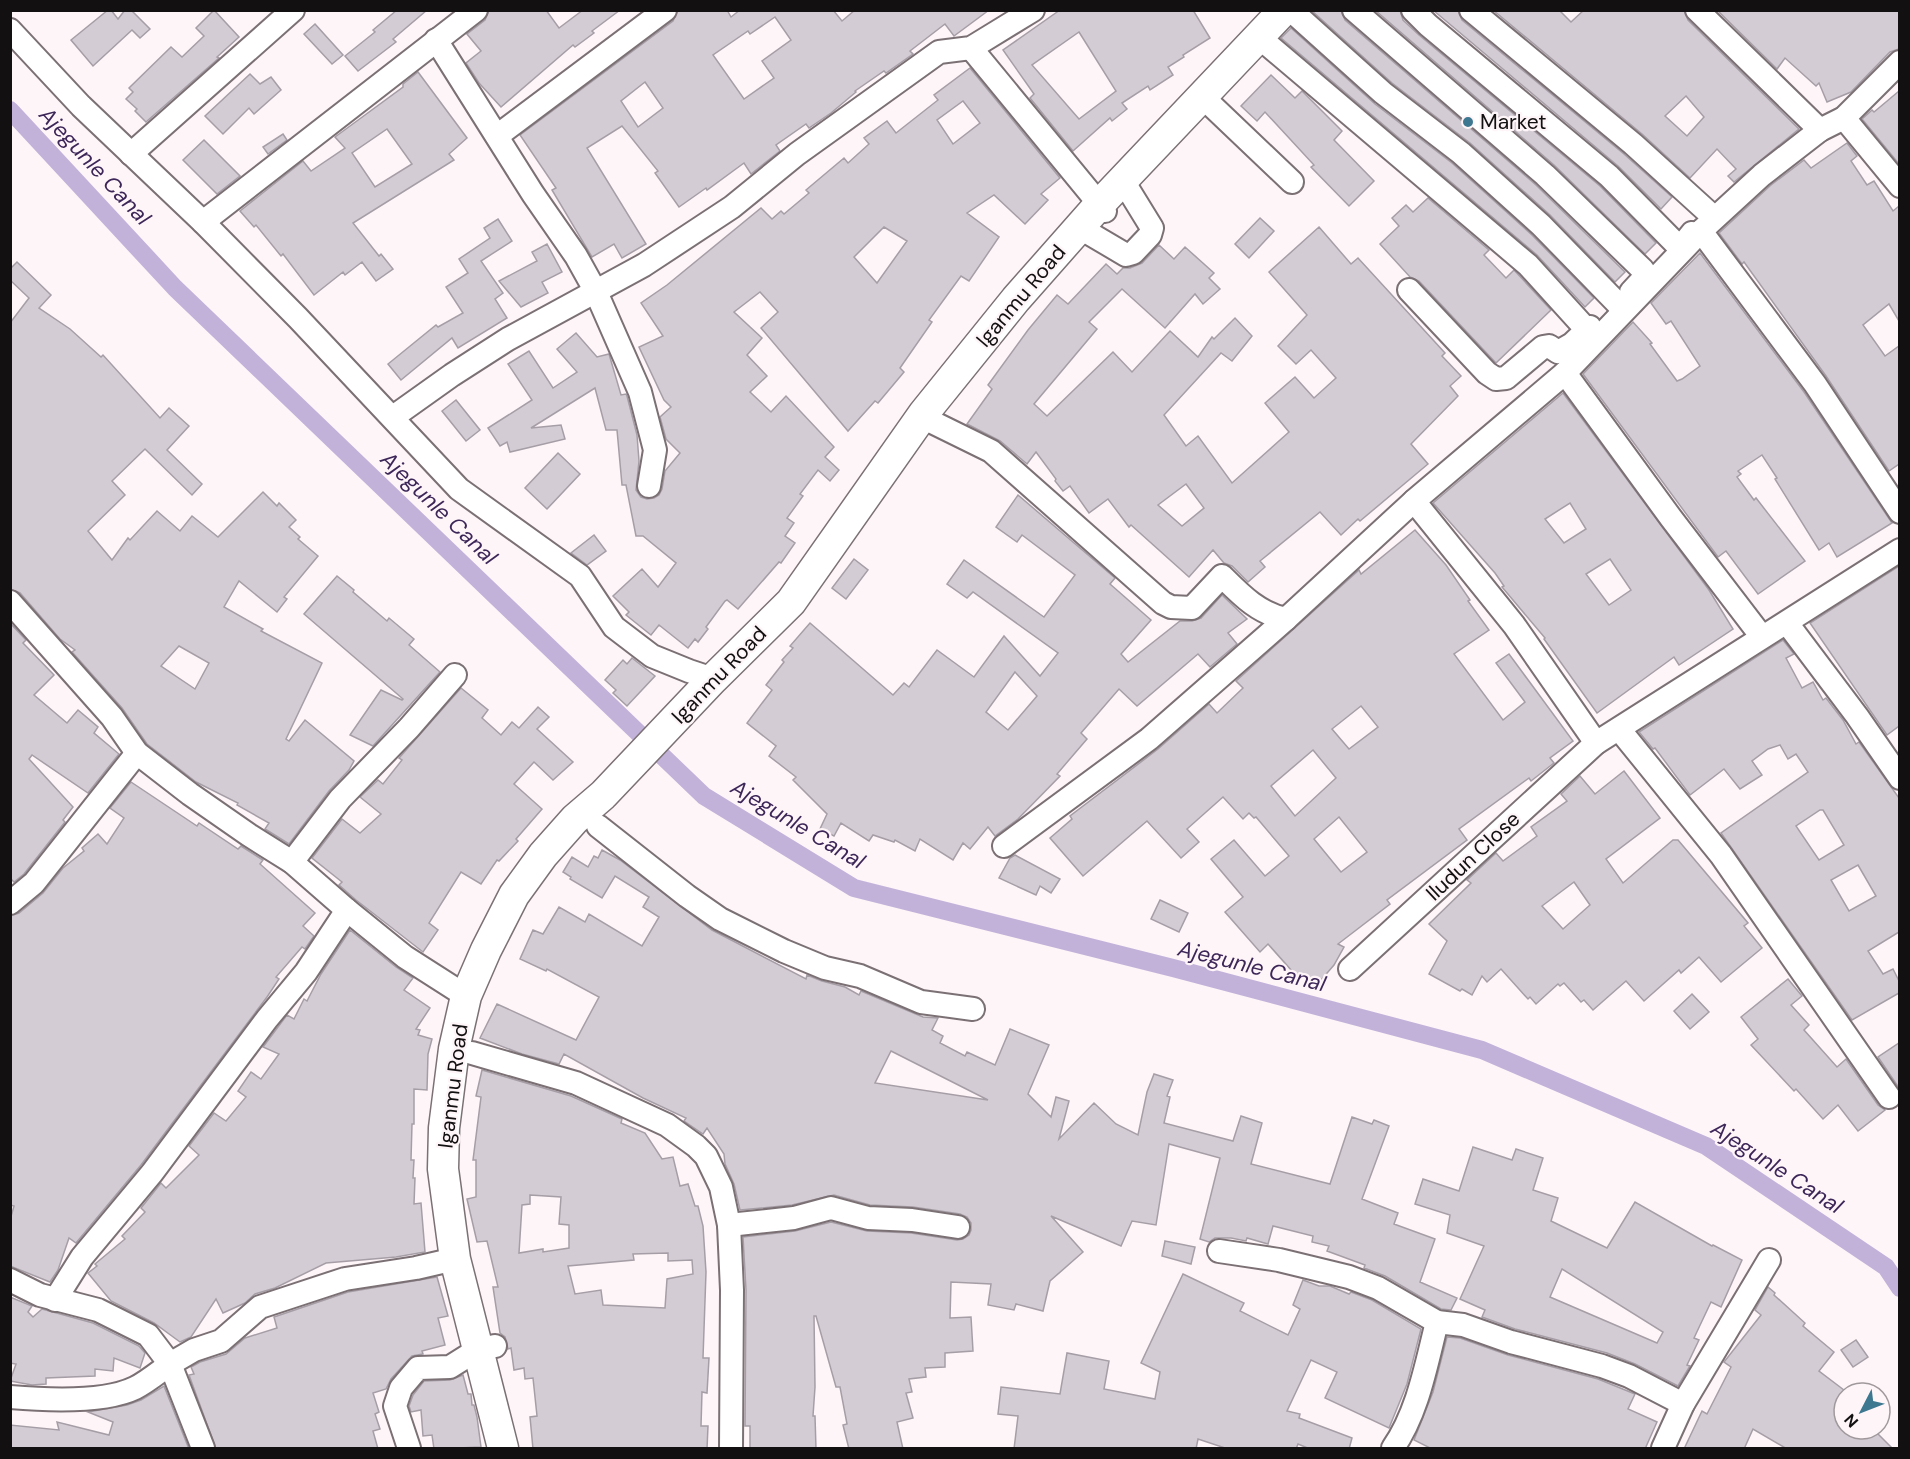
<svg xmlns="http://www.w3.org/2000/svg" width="1910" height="1459" font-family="'DM Sans',sans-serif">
  <rect width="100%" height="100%" fill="#fef5f8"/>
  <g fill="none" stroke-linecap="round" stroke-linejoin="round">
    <polyline stroke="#c2b2da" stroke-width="18" points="10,110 175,288 704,796 854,888 1173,968 1482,1050 1706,1146 1886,1267 1900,1288"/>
  </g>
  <g fill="#d4ccd4" stroke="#a69ea6" stroke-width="1.5" fill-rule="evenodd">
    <polygon points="108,10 111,10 118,19 125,10 131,10 150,29 140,38 132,30 93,66 71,40"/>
    <polygon points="214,10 239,37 217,57 219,58 146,122 135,111 137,109 126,99 133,92 129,88 171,47 182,57 204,36 196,28"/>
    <polygon points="397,10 427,10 393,39 396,42 358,71 345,56 375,32 373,30"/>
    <polygon points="489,10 546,10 559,28 583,10 620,10 592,31 594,33 575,47 573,45 501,107 479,83 466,63 481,51 467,34 485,20"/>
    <path d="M678,10H727L731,17L740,10H833L842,21L855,10H989L954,36L945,24L910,51L913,54L886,73L884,71L855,91L856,92L831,113L809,128L806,124L776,145L780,151L751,174L744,163L707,190L706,188L679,207L655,173L658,171L622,126L587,148L646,244L622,258L614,244L592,257L552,190L556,188L520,135L673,21ZM775,17L791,40L762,61L774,78L744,99L713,55L748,31L750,34ZM645,82L663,108L638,127L621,101Z"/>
    <path d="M1060,10H1193L1210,38L1183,55L1184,57L1168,67L1173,75L1150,90L1148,86L1122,103L1127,109L1112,121L1110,118L1073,151L1030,98L1034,94L1003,50ZM1079,32L1116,91L1079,119L1032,65Z"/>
    <polygon points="1311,10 1341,10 1345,20 1536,185 1625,272 1615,282 1550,215 1470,143 1392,83"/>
    <polygon points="1375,10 1400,10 1403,20 1419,35 1600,186 1656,243 1645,254 1554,165"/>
    <polygon points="1433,10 1458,10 1462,20 1624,154 1672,197 1661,209 1618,166"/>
    <path d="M1493,10H1559L1571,22L1584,10H1684L1688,20L1799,129L1734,182L1728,176L1736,169L1717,149L1690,178L1642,134ZM1686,96L1704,117L1687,136L1665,116Z"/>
    <polygon points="1717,10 1899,10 1899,49 1890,52 1851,92 1827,102 1819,83 1816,86 1785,58 1777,69"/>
    <polygon points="315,24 343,55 332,64 304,34"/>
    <polygon points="1291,28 1375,104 1452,163 1532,235 1594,298 1585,307 1537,255 1281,38"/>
    <path d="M970,68L1060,178L1041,194L1048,200L1025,224L994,195L967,213L999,237L969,281L961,276L929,320L932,322L900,368L904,372L878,403L875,401L848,431L761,328L778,312L760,292L734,312L762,338L747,355L767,376L750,392L771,412L786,396L834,447L825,457L839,470L830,481L818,470L800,494L803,496L787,518L794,523L785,536L795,543L781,563L779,562L738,609L727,600L725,601L706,627L708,629L698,642L695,639L688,648L659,625L651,635L626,615L629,612L613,596L642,569L658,587L676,563L643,536H636L626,485H622L617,430H606L595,388L531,428L561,425L565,439L510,452L507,442L500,446L488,428L532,400L508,364L529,351L553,388L577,372L557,349L576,333L597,357L609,354L621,395L626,394L627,396L637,435L639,461L636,490L641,497L647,499L654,498L659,495L662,489L665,471L680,453L666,439L660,417L671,407L664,400L639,347L663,336L641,303L667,285L761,208L772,219L781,211L784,214L809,193L806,190L844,158L848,163L869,144L864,138L887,121L896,133L938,100L934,95ZM963,101L980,123L953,144L937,120ZM884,227L907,241L877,283L854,257Z"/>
    <path d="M418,72L467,138L449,154L454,160L353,223L379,256L381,254L393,269L376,281L362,262L345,275L343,272L314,295L283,254L281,256L256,225L254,227L240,211L303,161L311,171L345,148L335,137L403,87V84ZM387,129L412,164L375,187L352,153Z"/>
    <polygon points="250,74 260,84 271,77 281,90 254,114 249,108 223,134 205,116"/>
    <polygon points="1271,75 1295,98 1302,91 1342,131 1334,140 1374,181 1349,206 1311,167 1314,165 1265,112 1257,121 1241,106"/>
    <polygon points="1899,91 1899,164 1862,119 1872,110 1874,112"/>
    <polygon points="283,134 287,140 268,154 263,147"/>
    <polygon points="204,140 240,176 217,194 183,160"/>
    <polygon points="1847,143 1857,156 1851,161 1867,185 1874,181 1893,211 1899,206 1899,321 1889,304 1863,325 1885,356 1899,346 1899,464 1889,471 1826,376 1744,262 1742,264 1719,233 1771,185 1804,160 1811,168"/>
    <polygon points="1428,198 1489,250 1484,255 1506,278 1514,270 1551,310 1496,363 1419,281 1410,277 1380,244 1399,226 1392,218 1406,205 1413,212"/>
    <polygon points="1260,218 1274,231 1249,258 1235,244"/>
    <polygon points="498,219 512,241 481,261 503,293 495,299 507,318 458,348 452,338 401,380 388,364 436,325 438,327 463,313 446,287 468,273 459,259 490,238 484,228"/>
    <path d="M1319,227L1351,264L1358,258L1445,353L1442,356L1461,376L1450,386L1458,396L1411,444L1428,464L1360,521L1358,519L1341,535L1320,512L1260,561L1265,567L1248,582L1232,566L1224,563L1213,550L1189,577L1131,525L1129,527L1108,499L1089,513L1070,486L1063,491L1055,481L1056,479L1036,452L1027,464L1000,441L967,424L992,389L988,385L1028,330L1057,295L1068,304L1106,264L1117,274L1123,268H1130L1142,263L1159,245L1174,259L1185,247L1214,273L1209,278L1220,289L1203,304L1195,294L1165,328L1122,289L1089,322L1097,329L1034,404L1047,416L1113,352L1132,372L1170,331L1198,357L1212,337L1214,339L1235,318L1252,336L1232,361L1221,353L1164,415L1186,446L1198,436L1232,483L1289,432L1265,403L1295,377L1314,398L1336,378L1311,350L1296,364L1278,346L1307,315L1269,272ZM1186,484L1204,508L1182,526L1158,505Z"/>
    <polygon points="547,244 562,272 542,282 548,293 521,307 499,281 537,261 532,252"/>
    <polygon points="1700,253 1804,392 1892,523 1837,557 1829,543 1819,550 1775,479 1777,478 1762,455 1738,471 1741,474 1737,477 1754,500 1756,498 1805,561 1758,594 1726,551 1718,557 1583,374 1633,322 1652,343 1650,344 1677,381 1682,379 1700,366 1671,321 1666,324 1651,303"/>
    <path d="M17,262L51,295L39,308L70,329L101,357L103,355L160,418L169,408L189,426L167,450L202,484L192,495L145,449L112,481L125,495L88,531L112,560L128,538L130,540L157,511L180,531L192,516L218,537L263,492L277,506L279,503L296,520L289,527L300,537L298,539L318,556L284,597L287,599L277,612L239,581L224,607L263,629L261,631L322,663L286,739L289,741L305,720L354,761L349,770L329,791L289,844L265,829L269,823L237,805L238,803L196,782L147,744L122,708L72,652L75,650L60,639L20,593L10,589V323L29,298L10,280V269ZM179,646L209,663L195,689L161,666Z"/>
    <path d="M1563,393L1709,590L1733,629L1679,665L1674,657L1597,713L1544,639L1545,638L1502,587L1504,586L1495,573L1433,503ZM1570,503L1586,529L1564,543L1545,519ZM1610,559L1631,590L1609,605L1586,574Z"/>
    <polygon points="456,400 480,430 466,441 442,411"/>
    <polygon points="558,453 580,474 547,509 525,488"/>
    <path d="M1018,495L1115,578L1110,584L1151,620L1121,654L1128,662L1180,621H1192L1201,618L1222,595L1247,619L1228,633L1237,644L1210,667L1198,654L1137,706L1119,689L1081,733L1087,739L1057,774L1060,776L1018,819L995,836L988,827L970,849L963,843L953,860L920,839L915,851L895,840L894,842L873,835L869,841L841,823L834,836L820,829L827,814L793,780L796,777L769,756L776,746L747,723L772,690L766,685L784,662L782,660L793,648L790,646L810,623L893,695L904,683L909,687L937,650L974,677L1004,636L1040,676L1058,653L973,592L967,598L947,584L964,560L1044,617L1075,575L1022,535L1017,542L996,527ZM1015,672L1037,696L1008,730L986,712Z"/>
    <path d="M1415,530L1446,565L1470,600L1468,601L1489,630L1454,654L1503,720L1525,702L1496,663L1509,654L1573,741L1550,758L1554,763L1531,781L1529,778L1459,829L1467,840L1387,900L1390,904L1338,944L1344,947L1334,965L1315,987L1302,975L1300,980L1268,944L1260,952L1225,912L1243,897L1211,859L1234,840L1265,876L1289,856L1256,817L1254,818L1249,813L1243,819L1223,797L1187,829L1199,842L1181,858L1147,821L1083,876L1050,838L1072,819L1070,816L1158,749L1209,704L1217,713L1243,688L1236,681L1359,570L1361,574ZM1361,706L1378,727L1349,749L1332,729ZM1313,750L1336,778L1295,816L1271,786ZM1339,817L1367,852L1341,872L1314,839Z"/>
    <polygon points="594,535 606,551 587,565 571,553"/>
    <polygon points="854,559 868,570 846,599 832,588"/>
    <polygon points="1899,566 1899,726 1887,735 1810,623"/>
    <polygon points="337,576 354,590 353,592 387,621 389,618 414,639 409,645 440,672 373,746 350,735 381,690 402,700 403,699 304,614"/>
    <polygon points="10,623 26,640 23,643 54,675 34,695 67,723 78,710 98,727 94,733 119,754 88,793 32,755 29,759 73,807 63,820 65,822 24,874 14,882 10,878"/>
    <path d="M1783,640L1794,654L1786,658L1802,688L1813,682L1823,700L1826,698L1843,720L1856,744L1859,742L1899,798V932L1868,951L1883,974L1893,969L1899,981V993L1852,1020L1721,833L1808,772L1796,754L1788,759L1780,745L1768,749L1752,761L1762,775L1740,789L1724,769L1690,795L1655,748L1653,749L1639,732ZM1820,810H1823L1844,845L1819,860L1796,826ZM1858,865L1876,896L1849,911L1831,880Z"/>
    <polygon points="632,658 655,676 627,706 613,693 616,690 605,680 623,660 627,664"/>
    <polygon points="461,688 488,710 482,718 501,735 512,722 519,728 538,707 549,717 537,729 573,762 553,780 534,762 514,784 542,809 516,839 518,841 499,861 497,860 481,884 461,872 429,923 438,930 423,952 356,900 339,885 342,882 312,858 342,819 360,833 381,814 360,797 378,780 383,784 402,760 399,758"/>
    <path d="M1624,771L1660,818L1606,859L1623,883L1673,840H1678L1748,923L1744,926L1762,948L1721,982L1699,957L1681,973L1679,970L1644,1001L1626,981L1593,1010L1584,1000L1581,1002L1564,983L1560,986L1558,984L1536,1004L1530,997L1528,999L1501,969L1487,982L1482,976L1472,995L1462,989L1460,991L1429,974L1447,941L1429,924L1471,883L1467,880L1496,853L1503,861L1537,836L1531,827L1567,801L1561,794L1580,776L1595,794ZM1574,882L1590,905L1563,929L1542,906Z"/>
    <polygon points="131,782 197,826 199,823 238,849 241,846 263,860 260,864 315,913 303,926 314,936 305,949 302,947 276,977 279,979 267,997 141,1165 76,1243 69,1238 58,1270 50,1282 10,1266 10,1220 14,1206 10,1205 10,916 19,913 43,893 63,868 84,851 82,848 98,834 107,844 124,818 110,808"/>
    <path d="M602,850L620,860L712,930L806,979L807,975L822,981L845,987L859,995L861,991L923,1017L938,1018L932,1030L943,1036L940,1043L965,1056L967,1052L995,1065L1010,1029L1049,1045L1028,1094L1051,1117L1056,1097L1069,1101L1059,1139L1094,1103L1116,1124L1138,1135L1147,1092L1154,1074L1173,1080L1167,1096L1170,1097L1164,1123L1233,1141L1241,1116L1262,1123L1251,1164L1330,1184L1352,1117L1372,1124L1374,1120L1389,1126L1362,1199L1398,1213L1394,1224L1435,1239L1420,1282L1457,1298L1451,1310L1441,1309L1385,1276L1364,1268L1365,1265L1327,1251L1329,1246L1312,1242L1313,1236L1273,1226L1268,1244L1247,1238L1246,1241L1231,1238H1215L1209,1242L1200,1239L1220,1158L1169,1144L1156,1225L1132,1221L1121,1246L1051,1216L1083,1252L1050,1281L1043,1311L1016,1304L1014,1310L988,1305L991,1284L951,1282L950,1318L971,1317L973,1351L945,1353V1367L925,1368L926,1377L909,1379L912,1392L906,1393L913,1418L897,1422L903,1449H849L843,1425L847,1424L840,1387H836L816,1316H814L815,1387L813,1416H815L816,1449H750V1426H745L746,1290L743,1237L795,1231L831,1222L867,1231L911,1233L957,1240L963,1239L969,1235L971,1230V1223L967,1217L960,1214L913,1207L870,1205L834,1195L792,1205L740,1210L734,1184L725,1164L724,1154L707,1128L703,1134L684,1121L686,1118L643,1098L564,1054L559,1064L522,1054L480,1038L497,1004L576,1040L599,997L547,969L546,971L520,959L533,930L543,934L559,907L585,922L589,914L642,946L659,917L643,907L649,897L615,876L602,898L570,879L571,877L563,872L572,857L588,867L594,856L598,858ZM891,1051L988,1100L875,1083Z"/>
    <polygon points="1015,855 1060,879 1051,893 1040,886 1036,895 999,878 1010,858"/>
    <polygon points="1160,900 1188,913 1179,932 1151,919"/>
    <polygon points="350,930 396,967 413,978 404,990 430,1008 416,1029 420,1030 418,1035 432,1039 428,1054 427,1090 414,1089 414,1124 412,1124 411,1160 414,1160 413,1178 415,1178 414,1204 421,1203 425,1252 396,1257 326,1263 275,1288 255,1294 245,1303 223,1313 216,1299 191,1337 180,1342 154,1323 111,1301 88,1273 97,1266 95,1264 125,1239 122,1236 145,1212 141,1208 161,1183 166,1188 199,1155 189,1146 214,1113 226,1121 246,1097 238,1091 251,1072 261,1079 279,1054 263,1047 287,1015 294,1019 304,999 307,1001 321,974"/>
    <polygon points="1788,979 1802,996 1791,1005 1809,1025 1804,1030 1837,1067 1846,1059 1878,1105 1885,1110 1858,1131 1838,1105 1823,1119 1796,1089 1794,1091 1751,1045 1758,1039 1741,1017"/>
    <polygon points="1692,994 1709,1012 1690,1029 1674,1011"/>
    <polygon points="1899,1043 1899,1088 1878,1057"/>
    <path d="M482,1070L571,1096L622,1119L621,1123L645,1133L662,1159L673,1157L680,1186L688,1184L695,1206H698L703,1226L706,1272L703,1358H709L707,1393L702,1392L701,1426H708L707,1449H533L530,1417L537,1416L533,1378L525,1379L524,1368L514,1370L511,1348L508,1349L505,1337L500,1333L493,1287H498L487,1241L477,1242L467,1199L476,1197V1160H473L481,1097L476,1096ZM530,1195L561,1197L559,1224L569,1225V1248L543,1252V1249L519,1253L522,1205L530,1204ZM668,1253V1261L692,1260L693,1274L667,1279L665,1308L603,1305L601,1290L575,1294L568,1266L634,1260L633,1254Z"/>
    <path d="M1473,1147L1512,1160L1516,1149L1543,1158L1533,1190L1558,1198L1551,1221L1607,1248L1635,1202L1712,1246L1713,1245L1742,1260L1721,1307L1711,1302L1694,1338L1699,1340L1687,1365L1690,1366L1678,1386L1635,1364L1607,1353L1515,1329L1482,1317L1485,1310L1460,1299L1484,1246L1447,1233L1450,1215L1415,1204L1423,1179L1459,1191ZM1562,1269L1663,1332L1657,1343L1550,1297Z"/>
    <polygon points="1165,1241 1195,1247 1191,1264 1162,1256"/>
    <polygon points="1183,1274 1244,1303 1240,1311 1288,1335 1300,1309 1293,1305 1303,1280 1319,1286 1330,1286 1349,1294 1351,1292 1372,1300 1421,1329 1407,1384 1389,1428 1325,1398 1337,1372 1311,1360 1287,1411 1300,1414 1299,1418 1352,1438 1349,1449 1310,1449 1298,1444 1296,1449 1228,1449 1198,1439 1196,1449 1014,1449 1018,1416 998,1414 1001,1387 1060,1394 1067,1353 1109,1361 1104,1389 1155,1399 1160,1372 1141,1363"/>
    <polygon points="437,1277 448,1316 438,1318 445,1345 422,1351 423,1354 412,1356 391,1379 386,1389 373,1393 379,1412 375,1414 380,1429 373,1431 378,1449 216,1449 189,1375 194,1374 191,1367 200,1362 226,1354 245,1338 277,1328 274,1317 348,1292"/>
    <polygon points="1768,1287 1775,1293 1774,1295 1805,1323 1803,1326 1834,1352 1819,1371 1844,1390 1844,1429 1873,1429 1893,1449 1787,1449 1753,1429 1744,1449 1684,1449 1702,1411 1707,1414 1731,1367 1724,1362 1761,1315 1755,1310"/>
    <polygon points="10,1297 32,1306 28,1312 33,1317 42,1309 93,1323 139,1346 145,1353 140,1368 114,1358 113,1371 95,1369 95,1376 46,1378 46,1384 32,1385 10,1381 16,1364 10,1363"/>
    <polygon points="1447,1337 1460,1338 1508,1355 1598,1379 1635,1394 1628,1409 1657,1422 1645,1449 1432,1449 1414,1440 1433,1392"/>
    <polygon points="1856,1340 1868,1357 1853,1367 1841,1350"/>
    <polygon points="463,1375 468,1394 471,1394 472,1405 474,1405 477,1417 481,1447 434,1449 432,1435 423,1436 421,1410 411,1412 409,1406 413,1395 424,1381 450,1380"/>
    <polygon points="164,1386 189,1449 10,1449 10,1425 59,1430 57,1422 109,1435 113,1422 88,1412 127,1405 141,1400"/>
  </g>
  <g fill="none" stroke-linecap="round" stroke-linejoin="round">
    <g stroke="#7b7175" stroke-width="26">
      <g id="minor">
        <polyline points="1354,10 1545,175 1643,270 1644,278 1631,292"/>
        <polyline points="1413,10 1428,25 1609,176 1680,248 1692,233"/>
        <polyline points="1471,10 1633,144 1709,213"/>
        <polyline points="1697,10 1820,130"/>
        <polyline points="1294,13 1383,93 1461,153 1541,225 1618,304"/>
        <polyline points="10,30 81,106 203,222 298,318 459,489 580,576 614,627 652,656 689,671 713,679"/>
        <polyline points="436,40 533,194 576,256 596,292 640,392 655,450 649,486"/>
        <polyline points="1267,44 1528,265 1587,330"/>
        <polyline points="971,48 1105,211"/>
        <polyline points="1209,103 1292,182"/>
        <polyline points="1844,118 1900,186"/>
        <polyline points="497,136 665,10"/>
        <polyline points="131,154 293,10"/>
        <polyline points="203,222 476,10"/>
        <polyline points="1701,231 1815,384 1900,512"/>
        <polyline points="1087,232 1126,255 1133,253 1150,235 1152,228 1128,189"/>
        <polyline points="1409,290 1487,373 1496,379 1506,378 1543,347 1549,346 1558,352 1572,344 1590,327"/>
        <polyline points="1565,373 1671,518 1762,637"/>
        <path d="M924,413L930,421L991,451L1163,603L1171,607L1192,608L1222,576C1241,595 1258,613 1286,619"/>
        <polyline points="393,417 452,375 508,339 644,265 732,207 797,154 939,52 971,48 1033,10"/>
        <polyline points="1414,501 1514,625 1596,743"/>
        <polyline points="10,602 112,717 137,753 190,794 249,835 292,862 347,910 405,957 466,996"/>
        <polyline points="1787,623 1857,716 1900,778"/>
        <polyline points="1619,729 1721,855 1889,1097"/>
        <polyline points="598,826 687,896 720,919 784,951 825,968 860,976 921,1002 973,1009"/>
        <polyline points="1004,846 1149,739 1286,619 1414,501 1565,373 1701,231 1762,175 1820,130 1844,118 1900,62"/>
        <polyline points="292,862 340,799 409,728 455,675"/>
        <polyline points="10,903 34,883 137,753"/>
        <polyline points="1350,969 1596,743 1900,550"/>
        <polyline points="472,1053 576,1083 667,1125 696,1146 706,1156 721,1187 729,1225 732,1290 731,1448"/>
        <polyline points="729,1225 794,1218 831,1208 868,1218 912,1220 958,1227"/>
        <polyline points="1219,1251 1279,1260 1349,1277 1378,1288 1437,1322 1463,1325 1511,1342 1602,1366 1629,1376 1683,1404"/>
        <polyline points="10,1280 40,1295 98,1310 148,1335 170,1364 194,1350 221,1341 260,1307 345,1279 416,1268 455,1259"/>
        <polyline points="55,1300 82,1257 152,1173 267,1019 306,972 347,910"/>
        <path d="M10,1397C45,1400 104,1403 135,1388C147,1382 159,1372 170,1364L203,1448"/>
        <polyline points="409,1448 395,1406 401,1388 418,1368 450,1367 477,1350 495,1346"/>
        <path d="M1393,1448C1418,1412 1426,1365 1437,1322"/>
        <polyline points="1663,1448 1683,1404 1769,1260"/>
      </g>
    </g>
    <g stroke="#7b7175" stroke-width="33">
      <polyline id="major" points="503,1448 455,1259 443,1169 444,1128 454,1049 466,996 486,950 514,895 543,855 575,819 603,795 713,679 791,602 924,413 1016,299 1099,205 1284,10"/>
    </g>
    <use href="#minor" stroke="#fff" stroke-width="22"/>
    <use href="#major" stroke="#fff" stroke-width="30"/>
  </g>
  <circle fill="#3d7890" stroke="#fef5f8" stroke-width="2" cx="1468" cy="122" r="6"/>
  <g text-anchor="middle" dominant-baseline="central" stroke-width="4.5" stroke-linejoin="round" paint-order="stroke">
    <g font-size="21" fill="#131011" stroke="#fef5f8" text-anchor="start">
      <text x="1480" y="122">Market</text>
    </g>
    <g font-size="21" fill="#131011" stroke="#fef5f8">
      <text transform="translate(1021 296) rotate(-50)">Iganmu Road</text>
      <text transform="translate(719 675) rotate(-46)">Iganmu Road</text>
      <text transform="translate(1473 856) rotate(-43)">Iludun Close</text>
      <text transform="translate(453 1086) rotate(-83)">Iganmu Road</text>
    </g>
    <g font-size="22" font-style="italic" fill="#3d2658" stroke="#fef5f8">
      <text transform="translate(95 166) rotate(47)">Ajegunle Canal</text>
      <text transform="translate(439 508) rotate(44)">Ajegunle Canal</text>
      <text transform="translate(798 824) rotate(31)">Ajegunle Canal</text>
      <text transform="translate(1252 966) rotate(14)">Ajegunle Canal</text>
      <text transform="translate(1777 1167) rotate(33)">Ajegunle Canal</text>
    </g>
  </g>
  <rect width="1910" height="1459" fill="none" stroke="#131011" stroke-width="24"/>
  <g transform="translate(1862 1411) rotate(228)"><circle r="28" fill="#fef5f8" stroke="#a0999c" stroke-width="1.5"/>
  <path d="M0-4.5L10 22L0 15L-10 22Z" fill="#3d7890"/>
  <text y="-9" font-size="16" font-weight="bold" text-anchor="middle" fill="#131011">N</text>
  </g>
</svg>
